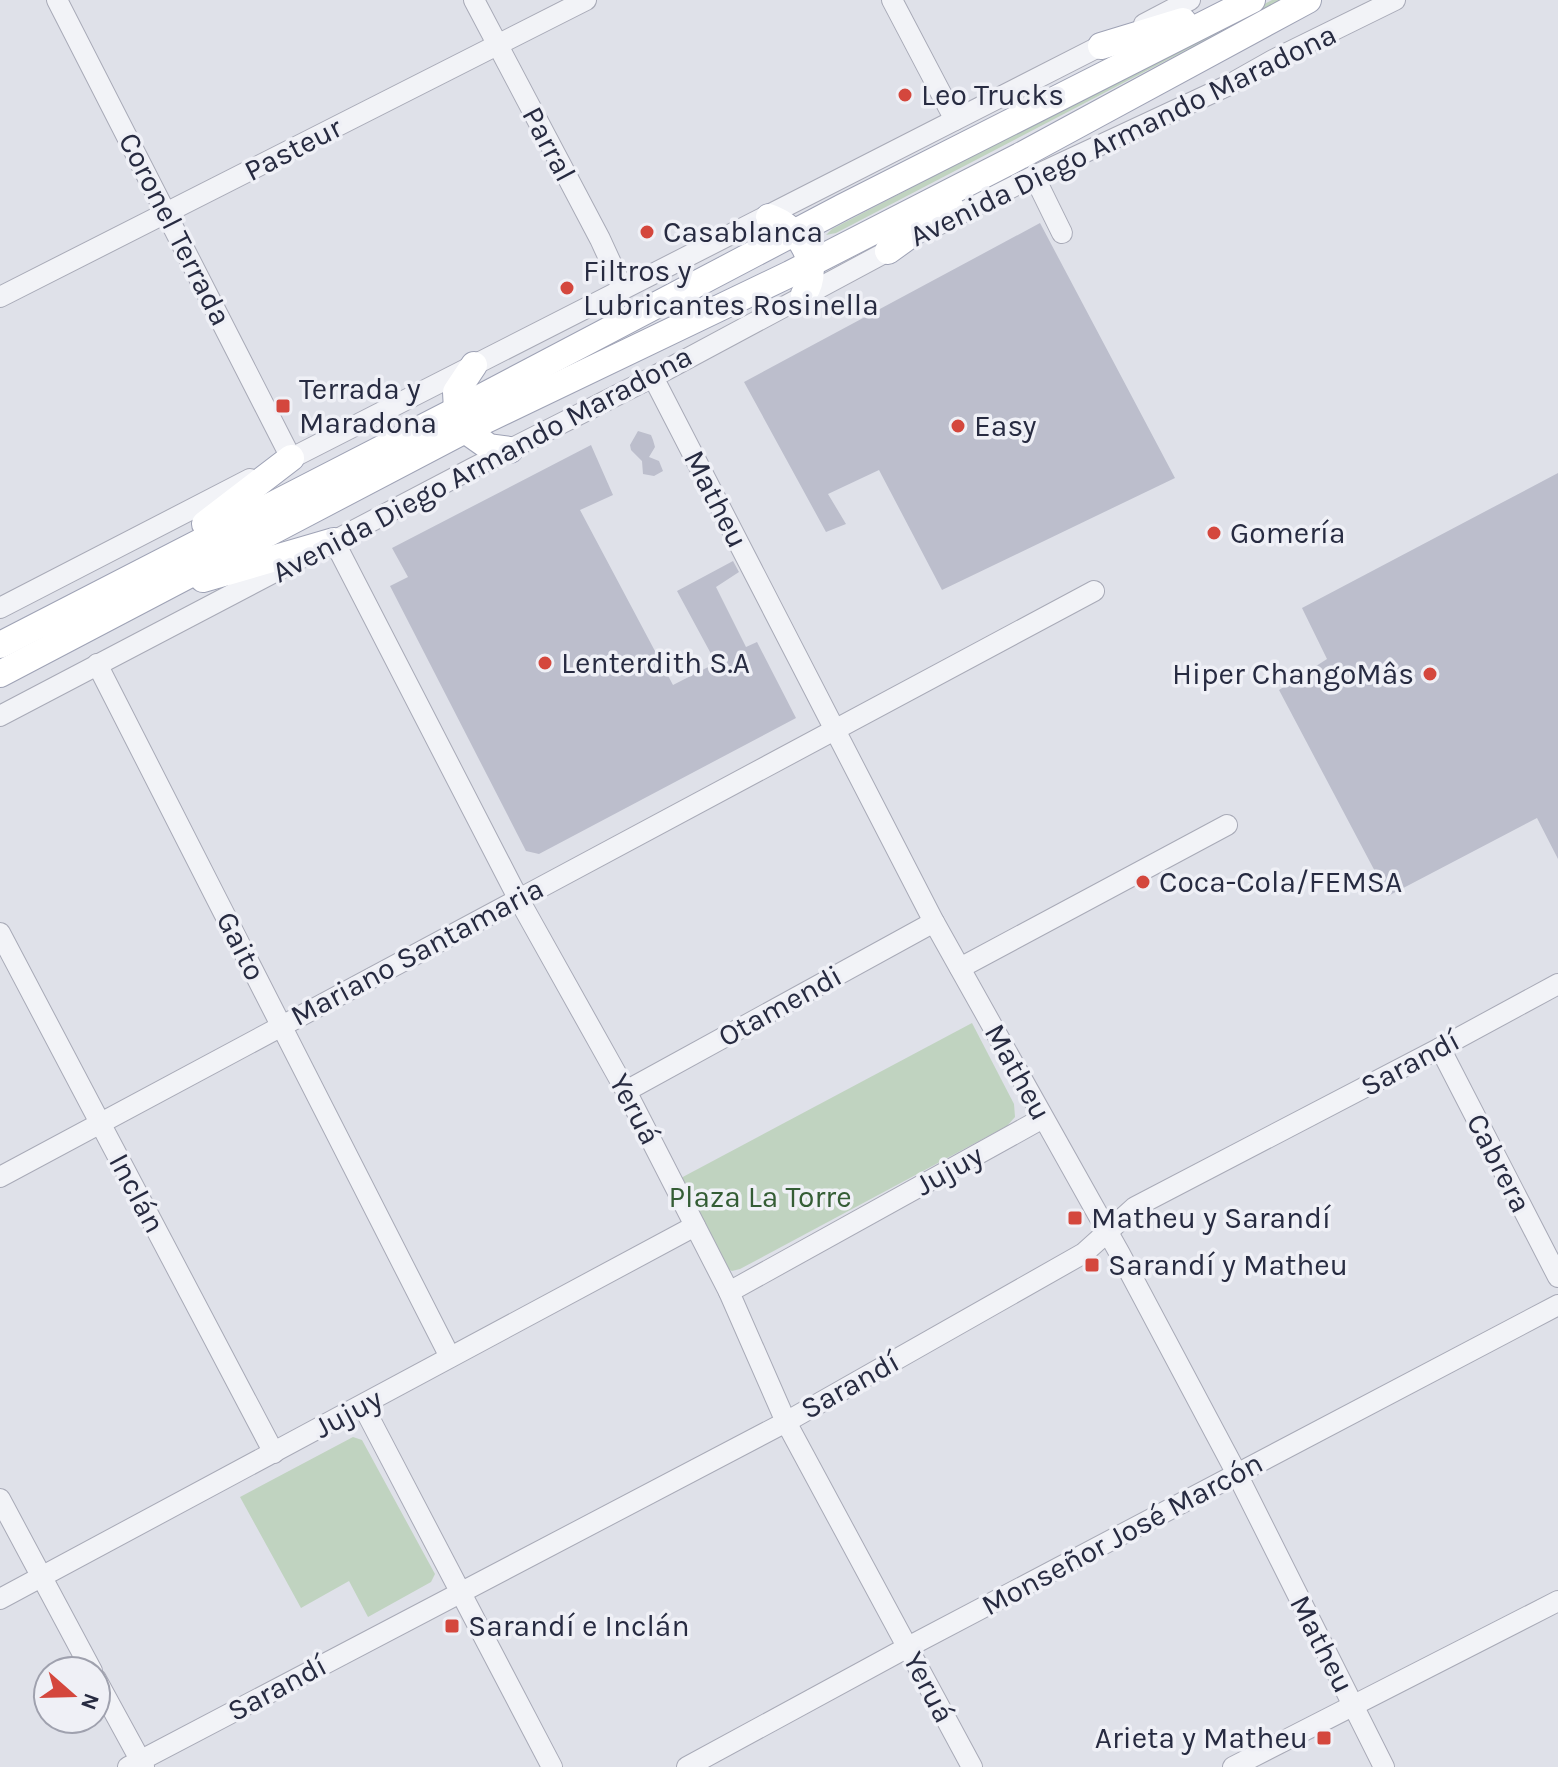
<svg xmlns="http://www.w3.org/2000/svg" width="1558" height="1767" font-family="Karla,sans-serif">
  <rect width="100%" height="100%" fill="#dfe1e9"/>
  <g fill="#c0d3c0">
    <polygon points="1272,0 1282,0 836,233 826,235 832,229"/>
    <polygon points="972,1023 1014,1104 1015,1117 1007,1126 740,1269 732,1271 725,1268 679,1179"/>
    <polygon points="353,1437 362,1440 435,1574 431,1582 368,1617 349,1581 301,1608 240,1497"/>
  </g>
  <g fill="#bcbecc">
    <polygon points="1040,223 1175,478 942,590 879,470 828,494 846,524 826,532 744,382"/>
    <polygon points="638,431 651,435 653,440 655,447 649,457 659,461 663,471 654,476 643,474 642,461 631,450 630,445"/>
    <polygon points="591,445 613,495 580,510 673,685 716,663 677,591 733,561 739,572 716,587 746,647 757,642 796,718 539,854 526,851 390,586 408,577 392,548"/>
    <polygon points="1558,473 1558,859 1537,818 1388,896 1279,690 1327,659 1302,608"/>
  </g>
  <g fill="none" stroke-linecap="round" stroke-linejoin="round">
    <g stroke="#a8aab7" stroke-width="22">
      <g id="minor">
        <polyline points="57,0 291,458"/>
        <polyline points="474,0 600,239 623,289"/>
        <polyline points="892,0 955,120"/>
        <polyline points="1144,24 1190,0"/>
        <polyline points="1034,176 1062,233"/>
        <polyline points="936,226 1034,176 1227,86 1273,60 1395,0"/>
        <polyline points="0,297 586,0"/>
        <polyline points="653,377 934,922 1120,1254 1237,1474 1384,1767"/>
        <polyline points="278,465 1112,40"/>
        <polyline points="334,541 518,898 626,1091 729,1292 786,1422 972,1767"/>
        <polyline points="0,608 250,479"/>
        <polyline points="97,664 450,1357"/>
        <polyline points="0,716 473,468 653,377 901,244"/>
        <polyline points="0,933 274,1453"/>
        <polyline points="960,968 1227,825"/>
        <polyline points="1440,1048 1558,1277"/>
        <polyline points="626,1091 934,922"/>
        <polyline points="0,1177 1094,591"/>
        <polyline points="729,1292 1043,1118"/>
        <polyline points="363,1406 552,1767"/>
        <polyline points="0,1499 92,1671"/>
        <polyline points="0,1599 695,1226"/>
        <polyline points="96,1679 144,1767"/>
        <polyline points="128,1767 786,1422 1084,1253 1135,1207 1440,1048 1558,984"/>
        <polyline points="687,1767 908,1647 1558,1305"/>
        <polyline points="1233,1767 1558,1601"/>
      </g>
    </g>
    <g stroke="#9ea2b5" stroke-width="28">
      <g id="major">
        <polyline points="1101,46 1183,21"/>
        <path d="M769,217C799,227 823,264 804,294"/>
        <polyline points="888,251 950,206"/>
        <polyline points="474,365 456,392 457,410 465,430 489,447 510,450"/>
        <polyline points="205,524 291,458"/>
        <polyline points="203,579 334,541"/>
        <polyline points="0,645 457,410 843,207 1252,0"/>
        <polyline points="0,674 465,430 790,274 1020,156 1308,0"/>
      </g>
    </g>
    <use href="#minor" stroke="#f2f3f7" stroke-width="20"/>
    <use href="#major" stroke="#fff" stroke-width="26"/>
  </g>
  <g fill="#d4473d" stroke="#eff0f6" stroke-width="3">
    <circle cx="905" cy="95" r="8"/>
    <circle cx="647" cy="232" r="8"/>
    <circle cx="567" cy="288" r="8"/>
    <rect x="275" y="398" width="16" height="16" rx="4"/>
    <circle cx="958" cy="426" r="8"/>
    <circle cx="1214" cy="533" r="8"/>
    <circle cx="545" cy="663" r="8"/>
    <circle cx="1430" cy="674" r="8"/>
    <circle cx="1143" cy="882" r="8"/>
    <rect x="1067" y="1210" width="16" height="16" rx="4"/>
    <rect x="1084" y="1257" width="16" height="16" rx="4"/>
    <rect x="444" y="1618" width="16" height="16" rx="4"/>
    <rect x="1316" y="1730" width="16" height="16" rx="4"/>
  </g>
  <g text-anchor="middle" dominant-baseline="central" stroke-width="7" stroke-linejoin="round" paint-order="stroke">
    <g font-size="30" fill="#272b41" stroke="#eff0f6" text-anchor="start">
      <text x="921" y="95">Leo Trucks</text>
      <text x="663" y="232">Casablanca</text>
      <text x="583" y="271">Filtros y<tspan x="583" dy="34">Lubricantes Rosinella</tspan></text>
      <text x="299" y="389">Terrada y<tspan x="299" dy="34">Maradona</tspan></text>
      <text x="974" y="426">Easy</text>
      <text x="1230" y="533">Gomería</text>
      <text x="561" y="663">Lenterdith S.A</text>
      <text x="1414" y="674" text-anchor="end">Hiper ChangoMâs</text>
      <text x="1159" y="882">Coca-Cola/FEMSA</text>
      <text x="1091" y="1218">Matheu y Sarandí</text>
      <text x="1108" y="1265">Sarandí y Matheu</text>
      <text x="468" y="1626">Sarandí e Inclán</text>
      <text x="1308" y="1738" text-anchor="end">Arieta y Matheu</text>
    </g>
    <g font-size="30" fill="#272b41" stroke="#eff0f6">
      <text transform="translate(1123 135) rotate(-26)">Avenida Diego Armando Maradona</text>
      <text transform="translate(549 144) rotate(62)">Parral</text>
      <text transform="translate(293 149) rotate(-27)">Pasteur</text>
      <text transform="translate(175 229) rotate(63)">Coronel Terrada</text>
      <text transform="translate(482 464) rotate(-28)">Avenida Diego Armando Maradona</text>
      <text transform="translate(716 499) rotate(63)">Matheu</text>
      <text transform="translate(241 946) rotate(63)">Gaito</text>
      <text transform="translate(417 952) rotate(-28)">Mariano Santamaria</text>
      <text transform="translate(780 1006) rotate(-29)">Otamendi</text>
      <text transform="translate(1410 1063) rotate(-28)">Sarandí</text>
      <text transform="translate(1018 1072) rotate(61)">Matheu</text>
      <text transform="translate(635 1109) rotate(62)">Yeruá</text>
      <text transform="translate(1499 1163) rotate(63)">Cabrera</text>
      <text transform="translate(949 1170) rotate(-29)">Jujuy</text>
      <text transform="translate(137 1193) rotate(62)">Inclán</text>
      <text transform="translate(850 1385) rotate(-29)">Sarandí</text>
      <text transform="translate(348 1413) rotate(-28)">Jujuy</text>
      <text transform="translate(1122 1534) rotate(-28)">Monseñor José Marcón</text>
      <text transform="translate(1322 1644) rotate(63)">Matheu</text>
      <text transform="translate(929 1687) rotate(62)">Yeruá</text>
      <text transform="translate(277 1688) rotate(-28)">Sarandí</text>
    </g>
    <g font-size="30" fill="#345d35" stroke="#eff0f6">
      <text x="760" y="1197">Plaza La Torre</text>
    </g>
  </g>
  <g transform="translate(72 1695) rotate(110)"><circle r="38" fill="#eff0f6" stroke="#9fa1ae" stroke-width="2"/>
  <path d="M0-6L14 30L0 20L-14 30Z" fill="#d4473d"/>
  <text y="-12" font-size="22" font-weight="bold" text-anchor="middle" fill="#272b41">N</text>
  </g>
</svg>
